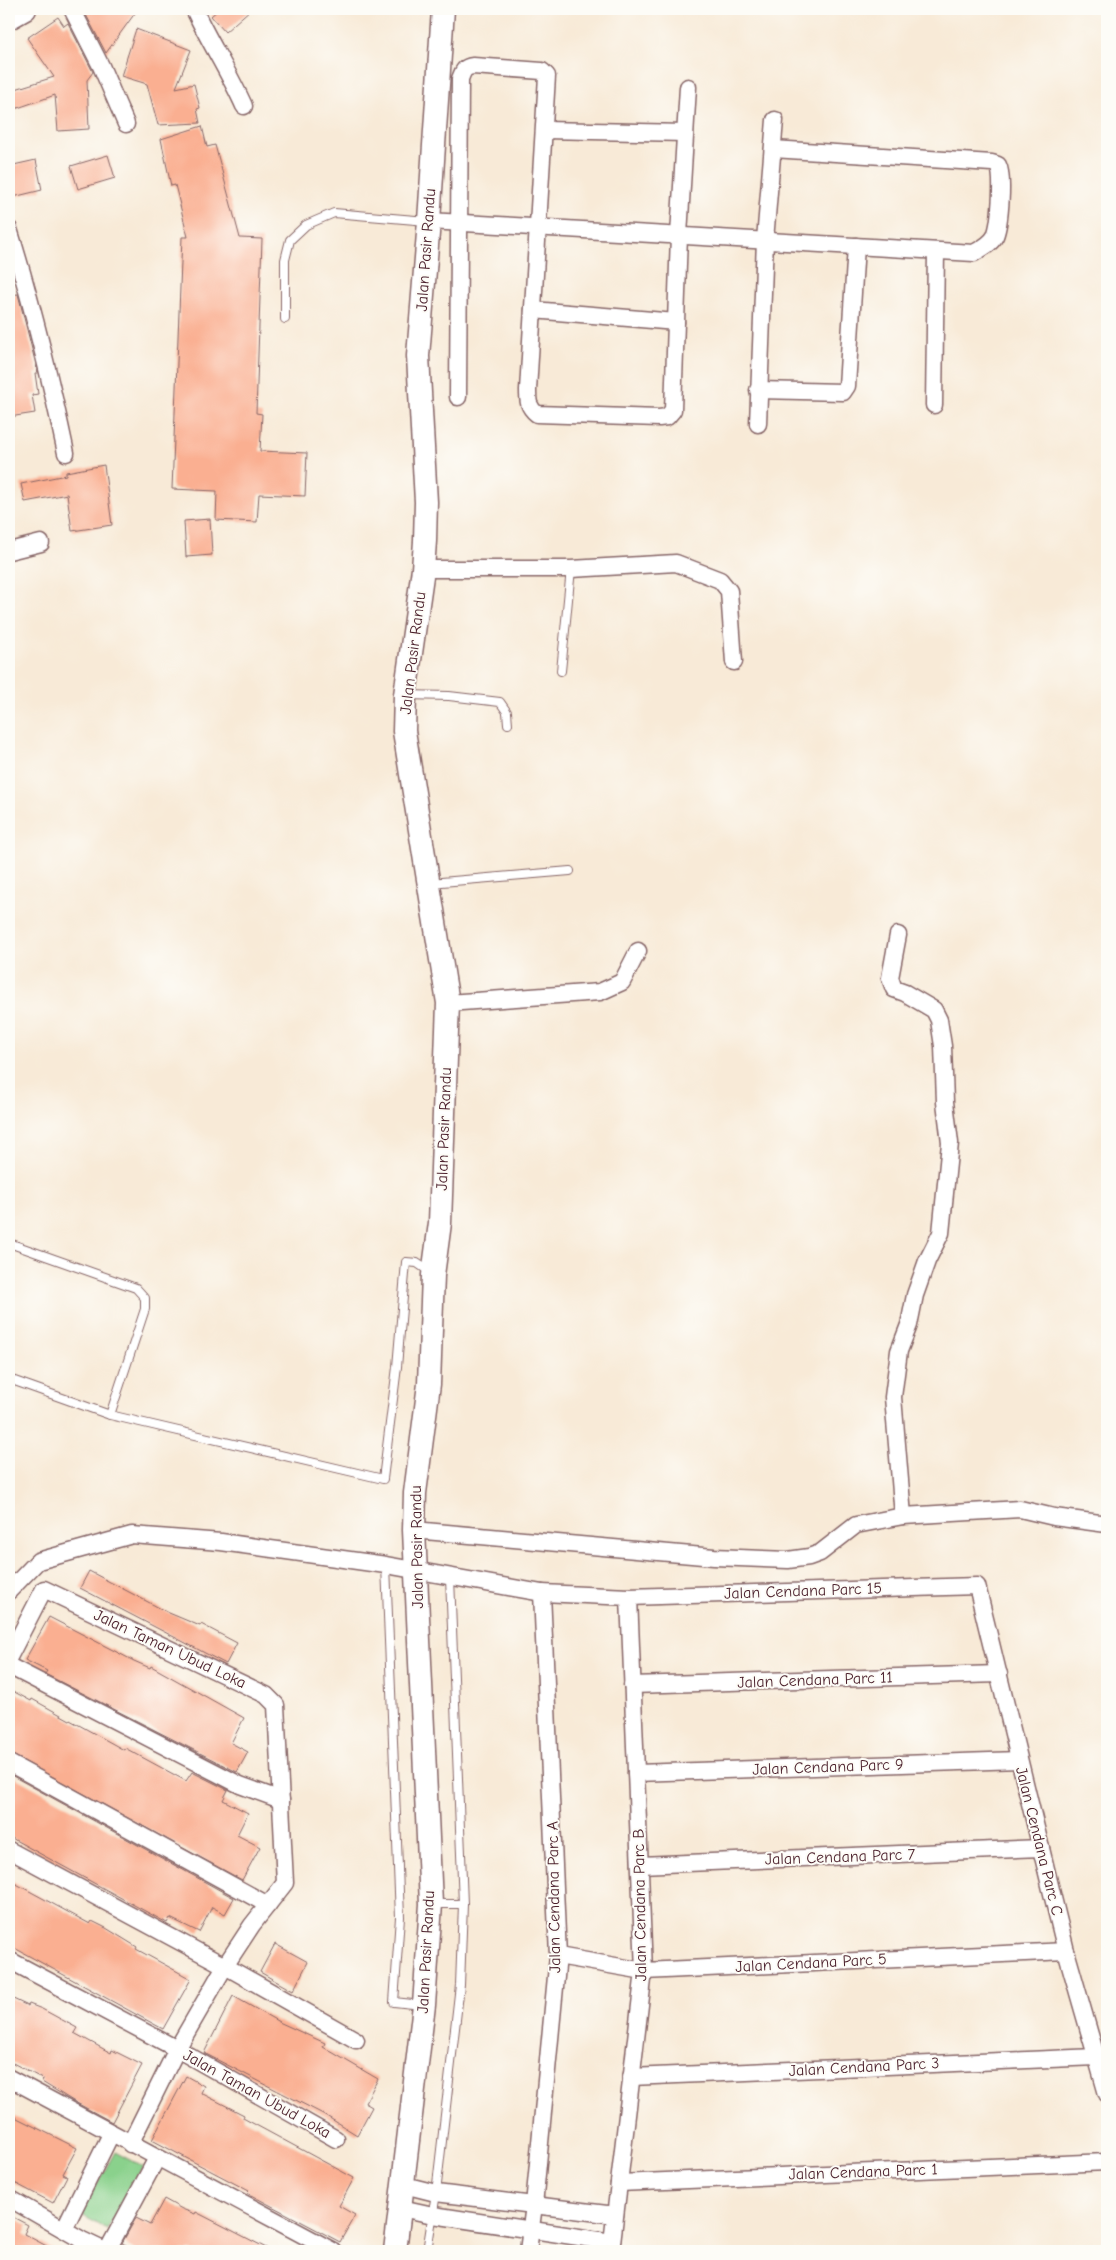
<svg xmlns="http://www.w3.org/2000/svg" width="1116" height="2260" font-family="'Comic Neue',sans-serif">
  <rect width="100%" height="100%" fill="#fdfcf7"/>
  <filter id="ink" filterUnits="userSpaceOnUse"><feTurbulence type="fractalNoise" baseFrequency=".02" numOctaves="2"/><feDisplacementMap in="SourceGraphic" scale="10" xChannelSelector="R" yChannelSelector="G"/><feConvolveMatrix kernelMatrix="1 2 1 2 8 2 1 2 1" color-interpolation-filters="sRGB"/></filter>
  <filter id="wash" filterUnits="userSpaceOnUse"><feTurbulence type="fractalNoise" baseFrequency=".0096" numOctaves="4" result="noise"/><feDisplacementMap in="SourceGraphic" scale="20" xChannelSelector="R" yChannelSelector="G"/><feGaussianBlur stdDeviation="1.12" result="paint"/><feColorMatrix in="noise" values="0 0 0 0 0 0 0 0 0 0 0 0 0 0 0 0 0 1.4 0 .05"/><feComposite in="paint" operator="in"/></filter>
  <g filter="url(#wash)">
    <rect width="100%" height="100%" fill="#f8ead7"/>
    <polygon fill="#8ad18c" stroke="#6a785c" points="115,2152 143,2167 107,2229 80,2214"/>
    <g id="blocks">
      <g fill="#faaf91">
        <polygon points="87,9 138,9 106,53 84,11"/>
        <polygon points="219,9 251,9 225,32 211,16"/>
        <polygon points="58,17 64,26 68,23 93,72 87,80 89,129 58,131 55,95 9,111 9,91 54,77 27,38"/>
        <polygon points="136,29 191,50 176,88 194,84 200,108 197,109 200,123 158,125 147,84 121,76"/>
        <polygon points="202,126 207,147 215,145 240,238 262,239 256,413 262,414 260,451 307,453 305,496 259,494 257,522 216,520 217,491 172,489 182,237 188,237 175,185 171,186 161,139"/>
        <polygon points="108,155 115,178 78,189 71,166"/>
        <polygon points="36,160 42,190 9,198 9,166"/>
        <polygon points="18,294 38,373 35,373 38,394 32,395 35,413 9,417 9,295"/>
        <polygon points="104,465 112,525 72,531 67,494 25,502 21,484 66,475 66,472"/>
        <polygon points="210,519 212,555 186,557 184,521"/>
        <polygon points="89,1571 169,1613 200,1626 201,1624 237,1643 226,1664 80,1588"/>
        <polygon points="49,1617 134,1661 150,1668 151,1666 244,1718 231,1743 248,1752 237,1772 45,1674 47,1671 25,1660"/>
        <polygon points="9,1689 31,1701 32,1699 124,1750 125,1748 186,1781 192,1772 228,1790 223,1800 248,1813 237,1835 260,1847 242,1880 9,1753"/>
        <polygon points="9,1774 234,1898 225,1914 212,1907 199,1932 170,1918 167,1923 15,1840 9,1836"/>
        <polygon points="9,1880 90,1924 92,1921 106,1928 137,1947 136,1949 191,1979 163,2029 9,1945"/>
        <polygon points="275,1944 308,1962 293,1991 260,1972"/>
        <polygon points="233,1996 279,2022 325,2043 323,2047 378,2079 365,2103 372,2107 357,2135 323,2114 204,2053"/>
        <polygon points="9,1997 28,2006 29,2004 42,2009 77,2028 74,2033 111,2053 112,2050 142,2065 112,2122 73,2101 42,2082 43,2079 9,2061"/>
        <polygon points="186,2076 204,2086 201,2093 244,2115 243,2118 354,2178 339,2206 355,2215 340,2242 247,2193 249,2191 152,2140"/>
        <polygon points="9,2114 77,2148 63,2174 67,2176 53,2203 9,2180"/>
        <polygon points="164,2199 182,2209 195,2214 196,2212 272,2251 137,2251 122,2243 136,2218 150,2225"/>
        <polygon points="9,2215 28,2225 24,2234 56,2251 9,2251"/>
      </g>
    </g>
  </g>
  <g filter="url(#ink)">
    <use href="#blocks" fill-opacity="0" stroke="#876667" stroke-width="1"/>
    <g fill="none" stroke-linecap="round" stroke-linejoin="round">
      <g stroke="#876667" stroke-width="10">
        <g id="lane">
          <polyline points="285,319 285,260 290,240 306,225 334,213 427,221"/>
          <polyline points="561,671 571,569"/>
          <polyline points="406,695 449,696 500,702 507,712 508,724"/>
          <polyline points="430,883 570,871"/>
          <polyline points="9,1243 136,1288 145,1298 145,1309 110,1415"/>
          <polyline points="9,1379 110,1415 383,1479 397,1367 406,1262 417,1263 430,1272"/>
          <polyline points="386,1565 400,1917 394,2002 422,2005"/>
          <polyline points="433,1904 463,1904"/>
          <polyline points="427,2251 436,2193 460,1985 463,1904 450,1578"/>
        </g>
      </g>
      <g stroke="#876667" stroke-width="19">
        <g id="street">
          <polyline points="72,9 101,66 126,124"/>
          <path d="M194,9C209,42 229,72 244,106"/>
          <polyline points="545,130 685,133"/>
          <path d="M429,221L974,253C981,249 991,244 995,236C1000,224 1004,176 998,165L992,163L773,149"/>
          <path d="M9,229C32,303 50,377 66,453"/>
          <polyline points="533,310 676,322"/>
          <polyline points="758,390 843,392 847,386 856,246"/>
          <path d="M458,397L460,79C463,71 464,67 473,66L542,71L547,76L528,390C528,401 528,407 537,414L659,418L667,417L673,410L679,235L688,87"/>
          <polyline points="934,405 936,251"/>
          <polyline points="758,424 765,240 775,120"/>
          <polyline points="9,551 41,543"/>
          <polyline points="423,569 571,569 676,563 720,580 729,591 734,662"/>
          <polyline points="898,935 890,978 894,989 905,993 934,1010 939,1020 943,1046 945,1102 950,1143 941,1233 927,1261 915,1295 909,1325 899,1351 893,1397 903,1516"/>
          <polyline points="448,1003 600,992 622,982 638,951"/>
          <polyline points="414,1530 714,1557 788,1560 809,1557 820,1553 856,1525 903,1516 1020,1509 1054,1517 1107,1524"/>
          <polyline points="9,1591 38,1561 132,1535 221,1542 386,1565 542,1593 629,1597 977,1586 1066,1951 1107,2094"/>
          <polyline points="9,1657 44,1589 266,1695 276,1705 285,1883 252,1925 225,1966 177,2049 130,2144"/>
          <polyline points="9,1666 240,1785 281,1800"/>
          <polyline points="632,1685 999,1674"/>
          <polyline points="9,1763 268,1905"/>
          <polyline points="636,1773 1019,1760"/>
          <polyline points="9,1850 225,1966 356,2040"/>
          <polyline points="640,1865 1041,1848"/>
          <polyline points="558,1956 644,1971 1066,1951"/>
          <polyline points="9,1960 177,2049 336,2139"/>
          <polyline points="631,2077 1096,2057"/>
          <polyline points="9,2078 333,2251"/>
          <polyline points="619,2183 1107,2162"/>
          <polyline points="404,2185 436,2193 615,2215"/>
          <polyline points="9,2198 82,2240 105,2251"/>
          <polyline points="401,2208 433,2215 612,2242"/>
          <polyline points="64,2229 111,2134"/>
          <polyline points="107,2251 157,2158"/>
          <polyline points="528,2251 534,2205 558,1956 542,1593"/>
          <polyline points="611,2251 644,1971 629,1597"/>
        </g>
      </g>
      <g stroke="#876667" stroke-width="25">
        <g id="secondary">
          <polyline points="9,18 25,9"/>
          <polyline points="395,2251 424,2005 431,1904 414,1530 415,1493 429,1384 433,1275 440,1223 448,1003 404,731 405,695 423,569 425,541 426,502 418,356 429,221 443,9"/>
        </g>
      </g>
      <use href="#lane" stroke="#fff" stroke-width="8"/>
      <use href="#street" stroke="#fff" stroke-width="16"/>
      <use href="#secondary" stroke="#fff" stroke-width="22"/>
    </g>
  </g>
  <g text-anchor="middle" dominant-baseline="central" stroke-width="4" stroke-linejoin="round" paint-order="stroke">
    <g font-size="16" fill="#4a1f2b" stroke="#fdfcf7">
      <text transform="translate(426 250) rotate(-86)">Jalan Pasir Randu</text>
      <text transform="translate(413 653) rotate(-83)">Jalan Pasir Randu</text>
      <text transform="translate(444 1129) rotate(-88)">Jalan Pasir Randu</text>
      <text transform="translate(417 1547) rotate(-91)">Jalan Pasir Randu</text>
      <text transform="translate(803 1591) rotate(-2)">Jalan Cendana Parc 15</text>
      <text transform="translate(170 1649) rotate(25)">Jalan Taman Ubud Loka</text>
      <text transform="translate(815 1680) rotate(-2)">Jalan Cendana Parc 11</text>
      <text transform="translate(828 1767) rotate(-2)">Jalan Cendana Parc 9</text>
      <text transform="translate(1039 1841) rotate(76)">Jalan Cendana Parc C</text>
      <text transform="translate(840 1857) rotate(-2)">Jalan Cendana Parc 7</text>
      <text transform="translate(554 1897) rotate(-91)">Jalan Cendana Parc A</text>
      <text transform="translate(640 1905) rotate(-91)">Jalan Cendana Parc B</text>
      <text transform="translate(426 1952) rotate(-87)">Jalan Pasir Randu</text>
      <text transform="translate(811 1963) rotate(-3)">Jalan Cendana Parc 5</text>
      <text transform="translate(864 2067) rotate(-3)">Jalan Cendana Parc 3</text>
      <text transform="translate(257 2094) rotate(29)">Jalan Taman Ubud Loka</text>
      <text transform="translate(863 2172) rotate(-2)">Jalan Cendana Parc 1</text>
    </g>
  </g>
  <rect width="1116" height="2260" fill="none" stroke="#fdfcf7" stroke-width="30"/>
</svg>
